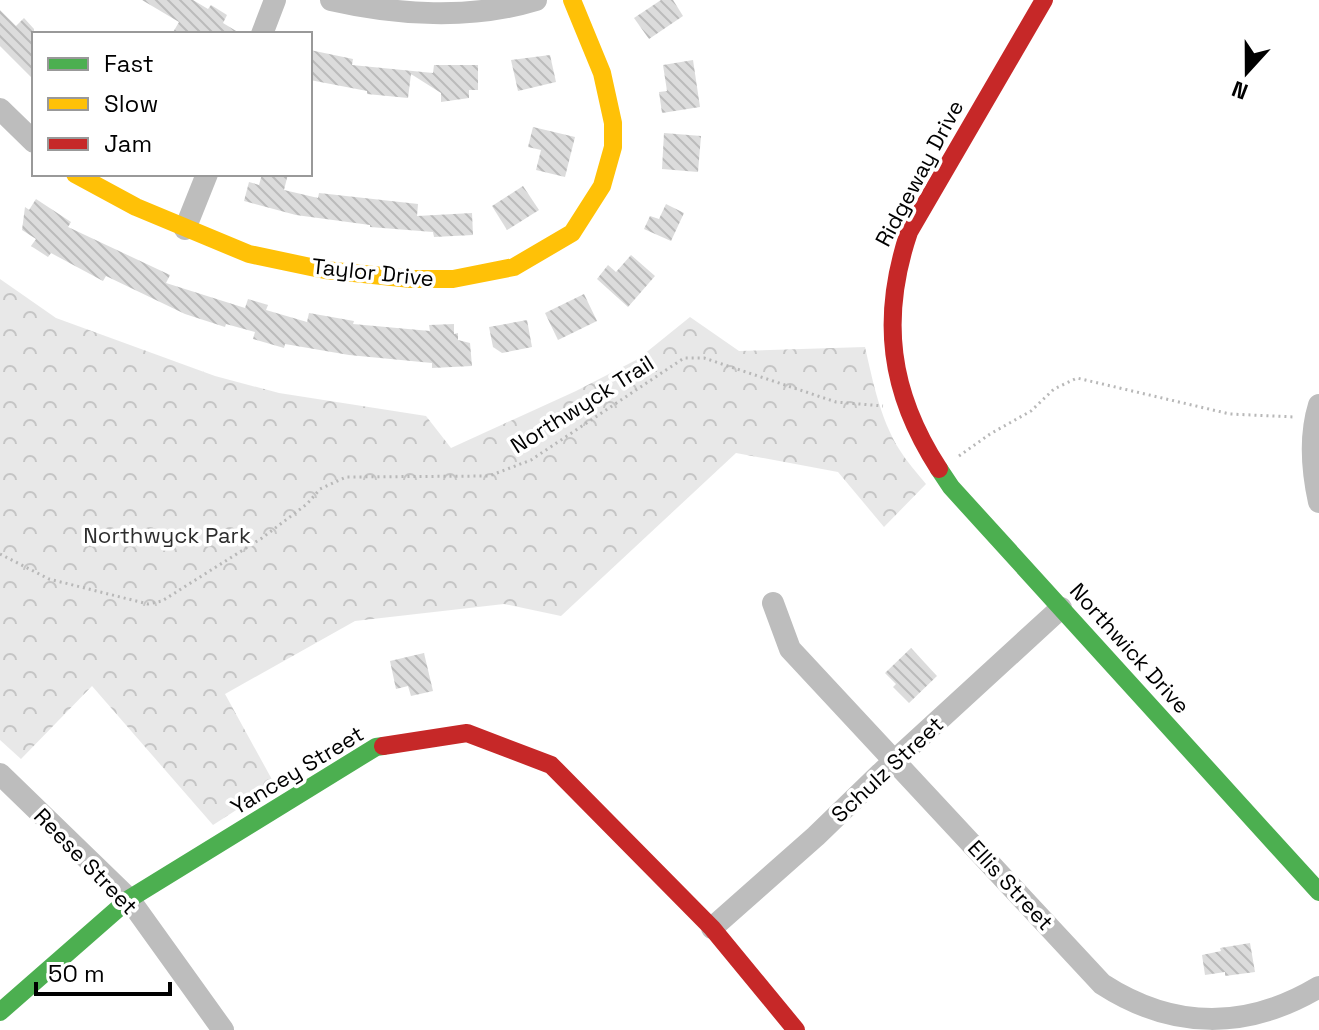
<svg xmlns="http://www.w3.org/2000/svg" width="1319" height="1030" font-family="'Space Grotesk',sans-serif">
  <defs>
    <pattern id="park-crowns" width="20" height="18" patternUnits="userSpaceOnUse" patternTransform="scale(2)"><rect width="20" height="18" fill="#e8e8e8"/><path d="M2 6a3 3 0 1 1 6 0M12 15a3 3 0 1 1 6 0" fill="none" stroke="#c5c5c5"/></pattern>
    <pattern id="building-back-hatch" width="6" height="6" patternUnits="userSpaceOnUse" patternTransform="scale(2)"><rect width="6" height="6" fill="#dcdcdc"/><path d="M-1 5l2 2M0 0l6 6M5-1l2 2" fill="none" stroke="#bbb"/></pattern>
  </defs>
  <rect width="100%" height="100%" fill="#fff"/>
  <path fill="url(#park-crowns)" d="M0,279L56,318L215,376L279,393L426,416L451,448L576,391L638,359L690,317L739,351L865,347C873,382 880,418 899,449C907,462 917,473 926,484L884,527L838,472L736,453L561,616L504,604L355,621L225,694L275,785L213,825L92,686L21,759L0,740Z"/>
  <g fill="url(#building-back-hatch)">
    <polygon points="142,0 193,0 208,9 211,5 227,15 223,23 241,34 172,34 179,22"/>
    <polygon points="661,0 673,0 683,16 649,39 634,18"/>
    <polygon points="0,10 16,26 24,18 34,29 34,80 0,46"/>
    <polygon points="310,50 353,59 352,65 433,73 434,65 478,65 478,90 469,90 469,98 441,102 441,93 411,74 408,98 367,94 367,91 310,80"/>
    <polygon points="550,55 556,82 518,91 511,60"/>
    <polygon points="693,60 700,107 662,113 659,92 667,91 663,65"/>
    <polygon points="533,127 575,137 565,177 536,170 541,150 528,147"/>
    <polygon points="664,133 701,136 698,172 662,169"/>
    <polygon points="262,174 288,174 284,190 318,198 319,193 418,204 417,216 472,213 473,235 434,237 433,232 370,227 370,225 296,215 244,201 249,182 259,185"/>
    <polygon points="523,186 539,210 507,230 492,206"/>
    <polygon points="36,199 71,222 68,227 170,275 166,283 245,308 248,299 268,305 266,310 307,322 309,313 354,321 353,324 430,331 429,325 454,324 454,334 458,333 458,340 470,343 472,366 432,368 432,363 349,355 285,344 284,348 253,339 255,332 226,324 225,327 185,314 106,276 103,281 51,253 48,257 31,246 36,239 22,230 25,207 29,210"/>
    <polygon points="666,204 684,213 671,241 644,229 650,216 659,219"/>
    <polygon points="631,255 655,276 628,307 597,279 608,265 616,272"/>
    <polygon points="584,294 597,321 558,340 545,313"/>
    <polygon points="527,320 532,347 502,353 493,347 489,327"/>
    <polygon points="911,648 937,676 909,703 893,687 896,684 885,673"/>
    <polygon points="424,653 433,691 411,696 408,686 396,689 390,661"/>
    <polygon points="1250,943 1255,972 1225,976 1225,972 1205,975 1202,955 1221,951 1220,948"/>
  </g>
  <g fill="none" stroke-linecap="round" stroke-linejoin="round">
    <g stroke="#b8b8b8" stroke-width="3" stroke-dasharray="2 4" stroke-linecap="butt">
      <polyline points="959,456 990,434 1031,411 1054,389 1077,378 1230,414 1295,417"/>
      <polyline points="0,554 49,579 148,604 162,601 262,538 307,504 320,489 346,477 489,476 531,460 684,358 704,358 836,402 883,406"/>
    </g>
    <g stroke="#bdbdbd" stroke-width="22">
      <path d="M331,0C396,15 471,20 536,0"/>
      <polyline points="262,34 275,0"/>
      <polyline points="0,109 34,142"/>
      <polyline points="185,229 207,174"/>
      <path d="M1319,405C1309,437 1312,470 1319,502"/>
      <path d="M773,603L790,649L1102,984C1173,1030 1247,1030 1319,987"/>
      <polyline points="0,774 129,899 223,1030"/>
      <polyline points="712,928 816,836 881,773 1061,608"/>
    </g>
    <g stroke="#4caf50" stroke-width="18">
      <polyline points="939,469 951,487 1319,892"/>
      <polyline points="0,1012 129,899 376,747 383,746"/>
    </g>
    <polyline stroke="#ffc107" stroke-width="18" points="75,174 136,207 249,254 325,270 411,279 453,279 514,267 572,233 602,186 613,147 613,123 602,73 572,0"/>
    <g stroke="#c62828" stroke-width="18">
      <path d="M939,469C889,392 880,318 909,232L1044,0"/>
      <polyline points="383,746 467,733 551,765 712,928 796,1030"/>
    </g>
  </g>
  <g text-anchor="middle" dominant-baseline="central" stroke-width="7" stroke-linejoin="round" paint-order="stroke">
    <g font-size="22" fill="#000" stroke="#fff">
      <text transform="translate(919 173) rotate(-62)">Ridgeway Drive</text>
      <text transform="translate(373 272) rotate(6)">Taylor Drive</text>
      <text transform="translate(582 404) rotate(-32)">Northwyck Trail</text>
      <text transform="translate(1130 648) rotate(48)">Northwick Drive</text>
      <text transform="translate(887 769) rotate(-43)">Schulz Street</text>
      <text transform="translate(297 770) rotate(-31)">Yancey Street</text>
      <text transform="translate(86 861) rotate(46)">Reese Street</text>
      <text transform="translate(1011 885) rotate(47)">Ellis Street</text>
    </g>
    <g font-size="22" fill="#2d2d2d" stroke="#fff">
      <text x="167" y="535">Northwyck Park</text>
    </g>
  </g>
  <rect x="32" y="32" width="280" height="144" fill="#ffffff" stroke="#999999" stroke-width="2"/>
  <rect x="48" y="58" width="40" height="12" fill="#4caf50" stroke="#999999" stroke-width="2"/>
  <text x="104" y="72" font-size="24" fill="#000000">Fast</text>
  <rect x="48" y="98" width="40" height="12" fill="#ffc107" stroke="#999999" stroke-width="2"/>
  <text x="104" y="112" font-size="24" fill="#000000">Slow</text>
  <rect x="48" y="138" width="40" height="12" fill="#c62828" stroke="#999999" stroke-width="2"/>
  <text x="104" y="152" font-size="24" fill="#000000">Jam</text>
  <g transform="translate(1247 72) rotate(201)" stroke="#ffffff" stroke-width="6" paint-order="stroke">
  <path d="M0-6L14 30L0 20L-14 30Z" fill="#000000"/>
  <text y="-12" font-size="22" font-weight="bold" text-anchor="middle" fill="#000000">N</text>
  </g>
  <path d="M36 982v12h134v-12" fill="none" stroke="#000000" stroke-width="4"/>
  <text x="48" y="982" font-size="24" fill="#000000" stroke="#ffffff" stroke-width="6" paint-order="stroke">50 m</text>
</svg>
